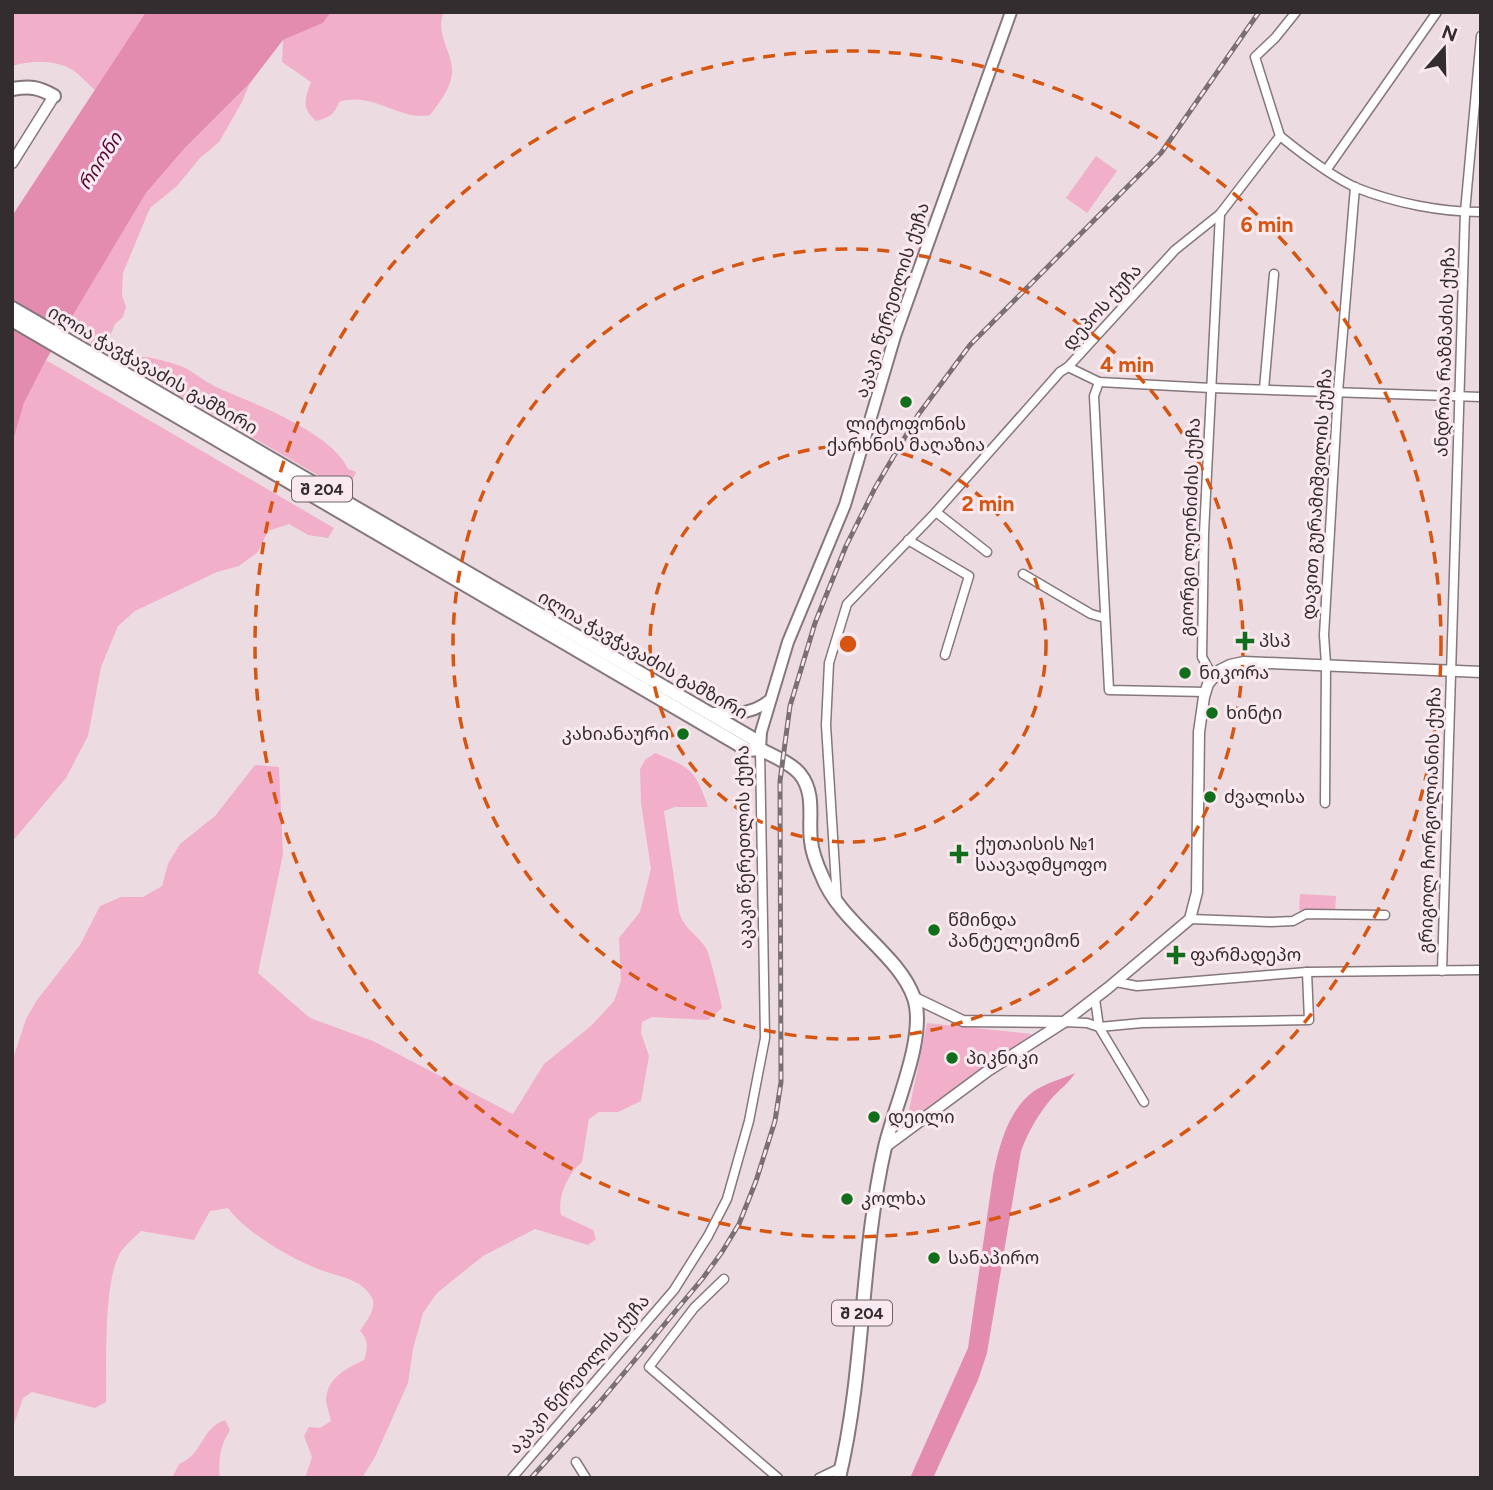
<svg xmlns="http://www.w3.org/2000/svg" width="1493" height="1490" font-family="Figtree,'Noto Sans Georgian',sans-serif">
  <rect width="100%" height="100%" fill="#ecdce2"/>
  <g fill="#f2afc9">
    <path d="M12,12H146L95,90C88,84 81,76 74,71C57,59 31,60 12,66Z"/>
    <path d="M331,12H444C434,33 454,54 452,74C450,90 439,103 430,115C400,122 374,91 339,102C335,114 329,118 316,121C301,108 305,99 311,82L282,62L283,40L323,23Z"/>
    <polygon points="250,83 242,102 219,142 200,158 177,186 150,208 123,273 122,295 126,307 123,317 115,324 104,351 65,327 146,193 184,149"/>
    <polygon points="1096,156 1117,171 1087,213 1066,198"/>
    <path d="M135,356C151,357 168,361 183,367C194,372 204,381 216,387C252,403 331,431 348,469L356,472L347,492L127,365Z"/>
    <polygon points="46,360 334,528 328,538 308,535 289,524 268,531 258,552 239,566 217,572 135,611 118,626 101,667 88,736 66,778 12,842 12,444 24,403"/>
    <path d="M655,753C691,768 695,769 708,807H675L664,811L679,912C684,929 697,934 706,948C710,955 721,1000 722,1008L708,1020L652,1017L642,1022L641,1033L649,1056L641,1101L618,1112H599L589,1119L582,1162C568,1173 557,1198 561,1215L593,1230L596,1239L588,1245L535,1229L483,1256L437,1293L423,1313L413,1349L408,1383L375,1457L362,1478H305L312,1457L304,1436L309,1427L320,1428L331,1421C330,1415 326,1405 326,1399C328,1377 347,1368 364,1360C368,1348 369,1340 360,1331C365,1322 375,1312 373,1301C372,1295 365,1288 359,1284C347,1277 331,1274 318,1269C290,1258 245,1232 228,1208L210,1211L194,1240L141,1231C134,1238 123,1247 119,1255C103,1287 107,1365 106,1402L95,1408L32,1392L23,1398L12,1430V1062L26,1019L37,1000L80,945L100,906L121,897H143L162,886L168,864L180,844L215,816L255,765L279,767L283,854L258,973L310,1018L373,1041L513,1114L544,1064L591,1026L614,1001L621,981L619,938L640,912L651,869L641,803L640,769L645,760Z"/>
    <polygon points="1300,894 1336,896 1335,912 1299,910"/>
    <polygon points="927,1023 1032,1034 905,1130"/>
    <path d="M225,1420L230,1430C220,1445 218,1460 220,1478H172L179,1464C203,1455 201,1428 225,1420Z"/>
  </g>
  <g fill="#e48bb0">
    <polygon points="146,12 331,12 323,23 283,40 250,83 184,149 146,193 46,360 24,403 12,444 12,216"/>
    <path d="M1075,1073C1069,1083 1060,1089 1052,1098C1039,1113 1028,1132 1021,1151L987,1353L978,1380L933,1478H910L968,1348L993,1176C999,1146 1008,1110 1034,1091C1046,1083 1062,1079 1075,1073Z"/>
  </g>
  <g fill="none" stroke-linecap="round" stroke-linejoin="round">
    <g stroke="#85777c" stroke-width="11">
      <g id="minor">
        <path d="M1280,136C1301,153 1332,177 1357,188C1395,203 1440,212 1481,212"/>
        <polyline points="1280,136 1255,57 1275,38 1296,12"/>
        <polyline points="1327,169 1437,12"/>
        <polyline points="1068,367 1099,382 1211,388 1481,397"/>
        <polyline points="1099,382 1094,396 1109,690 1206,692"/>
        <polyline points="1264,389 1274,274"/>
        <polyline points="936,512 987,552"/>
        <polyline points="908,540 969,576 945,655"/>
        <polyline points="1023,574 1091,614 1105,618"/>
        <polyline points="1213,677 1202,657 1204,533 1220,214"/>
        <polyline points="1325,803 1326,664 1324,635 1338,392 1355,187"/>
        <polyline points="837,901 826,725 829,663 847,604 936,512 1060,372 1068,367 1175,250 1220,214 1280,136"/>
        <polyline points="1190,919 1271,922 1293,921 1306,914 1385,915"/>
        <polyline points="1442,971 1465,212 1481,36"/>
        <polyline points="1116,982 1137,986 1307,972 1481,970"/>
        <polyline points="1095,999 1099,1027 1142,1023 1309,1020 1307,972"/>
        <polyline points="1064,1022 1087,1023 1099,1027 1144,1102"/>
        <polyline points="724,1279 694,1308 649,1367 778,1478"/>
        <polyline points="576,1462 586,1478"/>
        <polyline points="512,1478 674,1290 708,1236 727,1199 749,1121 765,1038 760,749"/>
        <polyline points="819,1478 842,1467"/>
      </g>
    </g>
    <g stroke="#85777c" stroke-width="13">
      <g id="tertiary">
        <polyline points="12,163 54,96"/>
        <polyline points="913,997 963,1021 1064,1022"/>
        <polyline points="885,1147 989,1070 1064,1022 1108,988 1190,919 1197,892 1199,732 1204,697 1208,684 1220,670 1230,665 1244,662 1481,672"/>
      </g>
    </g>
    <g stroke="#85777c" stroke-width="14">
      <g id="secondary">
        <path d="M708,713C733,713 750,716 770,700"/>
        <polyline points="760,749 761,732 788,642 845,505 895,336 1011,12"/>
      </g>
    </g>
    <g stroke="#85777c" stroke-width="16">
      <g id="primary">
        <path d="M12,89C30,86 38,87 54,96"/>
        <polyline points="12,308 757,741 760,749"/>
        <polyline points="12,320 748,750 760,749"/>
        <path d="M760,749C773,756 791,763 800,774C816,794 808,819 811,841C812,853 817,865 822,876C840,923 899,954 914,998C927,1037 894,1107 885,1147C860,1256 865,1370 839,1478"/>
      </g>
    </g>
    <use href="#minor" stroke="#fff" stroke-width="8"/>
    <use href="#tertiary" stroke="#fff" stroke-width="10"/>
    <use href="#secondary" stroke="#fff" stroke-width="10"/>
    <use href="#primary" stroke="#fff" stroke-width="12"/>
    <g stroke="#7a7074" stroke-width="5">
      <polyline id="rail" points="531,1478 599,1403 703,1278 722,1252 739,1224 756,1181 775,1121 781,1082 780,781 790,706 815,623 846,546 875,488 918,415 970,345 1161,153 1259,12"/>
    </g>
    <use href="#rail" stroke="#fae9ef" stroke-width="2.5" stroke-dasharray="8" stroke-linecap="butt"/>
  </g>
  <g fill="none" stroke="#d65510" stroke-width="3.5" stroke-dasharray="12 9">
    <circle cx="848" cy="644" r="198"/>
    <circle cx="848" cy="644" r="395"/>
    <circle cx="848" cy="644" r="593"/>
  </g>
  <g fill="#116f1c" stroke="#fae9ef" stroke-width="2.5">
    <circle cx="906" cy="402" r="7"/>
    <path d="M1241.5 630.5h7v7h7v7h-7v7h-7v-7h-7v-7h7z"/>
    <circle cx="1185" cy="673" r="7"/>
    <circle cx="1212" cy="713" r="7"/>
    <circle cx="683" cy="734" r="7"/>
    <circle cx="1210" cy="797" r="7"/>
    <path d="M955.5 843.5h7v7h7v7h-7v7h-7v-7h-7v-7h7z"/>
    <circle cx="934" cy="930" r="7"/>
    <path d="M1172.5 944.5h7v7h7v7h-7v7h-7v-7h-7v-7h7z"/>
    <circle cx="952" cy="1058" r="7"/>
    <circle cx="874" cy="1117" r="7"/>
    <circle cx="847" cy="1199" r="7"/>
    <circle cx="934" cy="1258" r="7"/>
  </g>
  <g text-anchor="middle" dominant-baseline="central" stroke-width="6" stroke-linejoin="round" paint-order="stroke">
    <g fill="#fae9ef" stroke="#6f6569" stroke-width="2">
      <rect x="292" y="476.5" width="60" height="25" rx="5"/>
      <rect x="832" y="1300.5" width="60" height="25" rx="5"/>
    </g>
    <g font-size="16" font-weight="bold" fill="#332d2f">
      <text x="322" y="489">შ 204</text>
      <text x="862" y="1313">შ 204</text>
    </g>
    <g font-size="18" fill="#332d2f" stroke="#fae9ef">
      <text transform="translate(892 300) rotate(-72)">აკაკი წერეთლის ქუჩა</text>
      <text transform="translate(1102 307) rotate(-48)">დეპოს ქუჩა</text>
      <text transform="translate(1445 352) rotate(-88)">ანდრია რაზმაძის ქუჩა</text>
      <text transform="translate(153 370) rotate(30)">ილია ჭავჭავაძის გამზირი</text>
      <text transform="translate(1317 494) rotate(-86)">დავით გურამიშვილის ქუჩა</text>
      <text transform="translate(1190 527) rotate(-88)">გიორგი ლეონიძის ქუჩა</text>
      <text transform="translate(643 655) rotate(30)">ილია ჭავჭავაძის გამზირი</text>
      <text transform="translate(1430 820) rotate(-88)">გრიგოლ ჩორგოლიანის ქუჩა</text>
      <text transform="translate(744 847) rotate(-91)">აკაკი წერეთლის ქუჩა</text>
      <text transform="translate(579 1374) rotate(-49)">აკაკი წერეთლის ქუჩა</text>
    </g>
    <g font-size="18" fill="#332d2f" stroke="#fae9ef" text-anchor="start">
      <text x="906" y="424" text-anchor="middle">ლიტოფონის<tspan x="906" dy="21">ქარხნის მაღაზია</tspan></text>
      <text x="1259" y="641">პსპ</text>
      <text x="1199" y="673">ნიკორა</text>
      <text x="1226" y="713">ხინტი</text>
      <text x="669" y="734" text-anchor="end">კახიანაური</text>
      <text x="1224" y="797">ძვალისა</text>
      <text x="975" y="844">ქუთაისის №1<tspan x="975" dy="21">საავადმყოფო</tspan></text>
      <text x="948" y="920">წმინდა<tspan x="948" dy="21">პანტელეიმონ</tspan></text>
      <text x="1190" y="955">ფარმადეპო</text>
      <text x="966" y="1058">პიკნიკი</text>
      <text x="888" y="1117">დეილი</text>
      <text x="861" y="1199">კოლხა</text>
      <text x="948" y="1258">სანაპირო</text>
    </g>
    <g font-size="19" font-style="italic" fill="#580833" stroke="#fae9ef">
      <text transform="translate(100 161) rotate(-57)">რიონი</text>
    </g>
  </g>
  <circle cx="848" cy="644" r="10" fill="#d65510" stroke="#fae9ef" stroke-width="3.5"/>
  <g font-size="21" text-anchor="middle" font-weight="bold" fill="#d65510" stroke="#fae9ef" stroke-width="6" stroke-linejoin="round" paint-order="stroke">
    <text x="1267" y="232">6 min</text>
    <text x="1127" y="372">4 min</text>
    <text x="988" y="511">2 min</text>
  </g>
  <rect width="1493" height="1490" fill="none" stroke="#332d2f" stroke-width="28"/>
  <g transform="translate(1444 49) rotate(20)" stroke="#fae9ef" stroke-width="5" paint-order="stroke">
  <path d="M0-5L12 26L0 18L-12 26Z" fill="#332d2f"/>
  <text y="-10" font-size="19" font-weight="bold" text-anchor="middle" fill="#332d2f">N</text>
  </g>
</svg>
